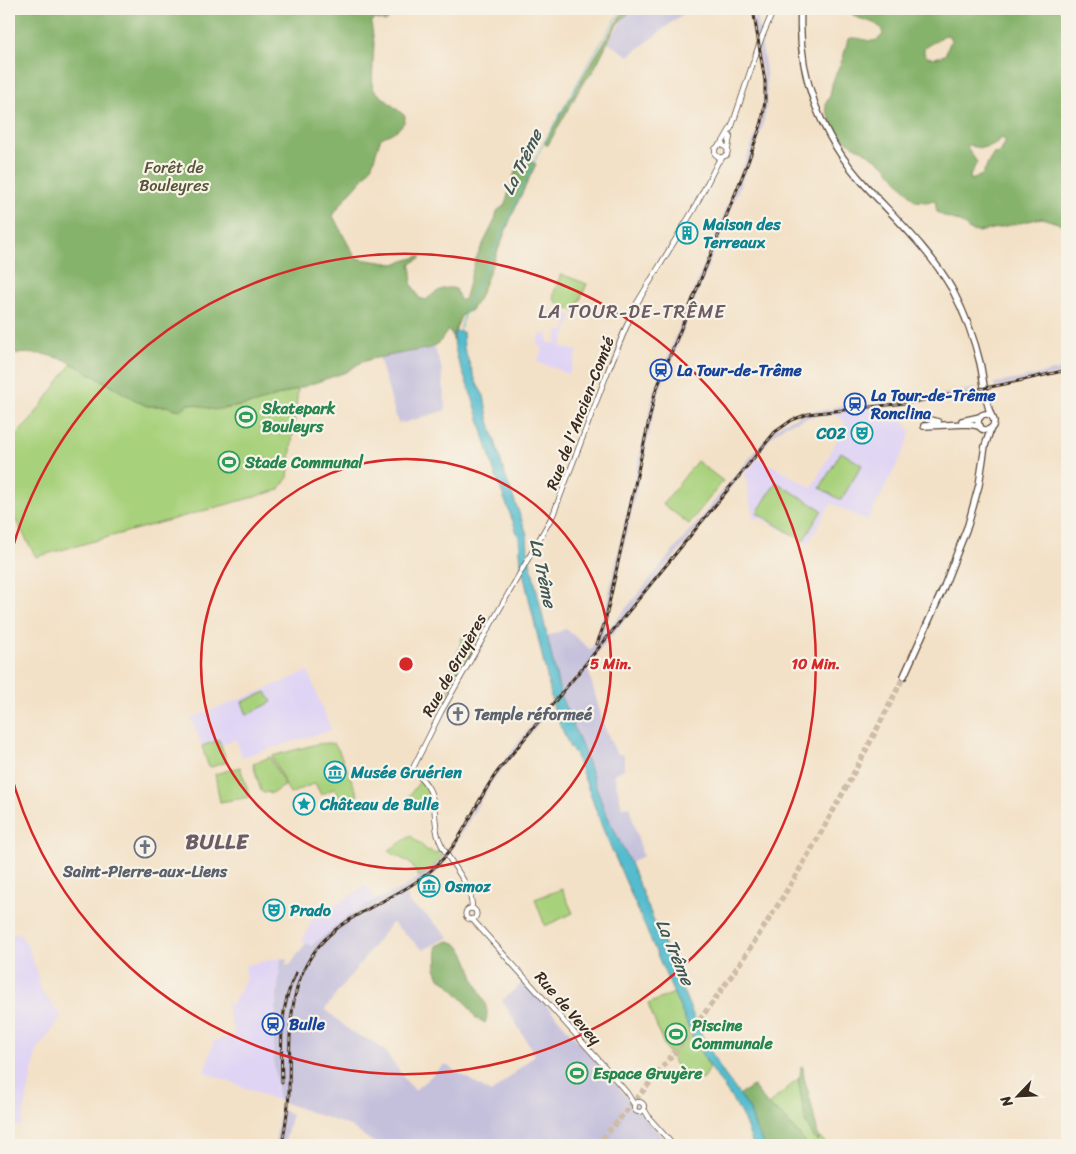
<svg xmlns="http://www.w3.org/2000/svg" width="1076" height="1154" font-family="Sriracha,sans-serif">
  <rect width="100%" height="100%" fill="#f7f3e8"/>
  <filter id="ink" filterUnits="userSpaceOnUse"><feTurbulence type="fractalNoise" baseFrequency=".02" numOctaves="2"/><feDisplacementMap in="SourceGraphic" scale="10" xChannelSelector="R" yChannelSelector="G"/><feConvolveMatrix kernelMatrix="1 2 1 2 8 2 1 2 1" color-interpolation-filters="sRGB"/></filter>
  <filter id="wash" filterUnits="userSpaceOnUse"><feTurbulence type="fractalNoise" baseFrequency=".0096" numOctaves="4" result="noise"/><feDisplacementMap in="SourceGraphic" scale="20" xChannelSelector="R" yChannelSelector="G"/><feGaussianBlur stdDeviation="1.12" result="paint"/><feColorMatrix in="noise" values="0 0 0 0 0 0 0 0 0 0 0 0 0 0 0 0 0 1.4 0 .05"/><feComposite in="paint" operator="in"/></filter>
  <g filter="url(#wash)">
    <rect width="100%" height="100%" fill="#f3e1c7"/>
    <g fill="#e0d4f4">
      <polygon points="550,309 572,316 561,347 578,351 569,374 537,362 543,347 534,344 537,344 541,333 548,335 548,343 556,343 558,330 564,332 567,324 555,320 557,313 548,310"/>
      <polygon points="884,408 903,421 911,431 903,453 867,521 831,503 808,544 762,519 753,518 745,474 757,457 812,488 846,423 835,413"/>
      <polygon points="308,671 331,730 242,757 236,739 221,745 218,740 202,746 191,718 266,689"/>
      <polygon points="365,886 369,889 376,901 349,915 311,946 302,941 316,912 330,909"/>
      <polygon points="9,933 20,933 25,943 27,943 39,978 37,982 44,995 60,1013 60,1019 37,1050 21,1127 9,1124"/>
      <polygon points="281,958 276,1007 273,1057 279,1101 204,1072 214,1041 235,1035 226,1004 232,1005 243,984 246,977 245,965"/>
    </g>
    <g fill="#c4c0db">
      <polygon points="629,9 689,9 629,56 608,43"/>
      <polygon points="751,9 756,9 766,71 767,103 762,129 658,394 603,636 768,436 782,423 811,411 833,409 833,407 862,403 864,405 900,402 976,388 977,391 899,405 810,417 786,425 772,436 587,666 604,726 616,753 624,755 624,769 614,774 622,807 629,806 643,856 630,863 604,809 583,749 561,697 547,636 566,629 591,650 601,629 654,391 760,124 763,105 763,80"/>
      <polygon points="434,347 441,366 446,410 403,423 402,422 398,423 379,357"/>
      <polygon points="1067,368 1067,372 995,388 994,383 1014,380"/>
      <polygon points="543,711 545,715 492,781 446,860 428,875 406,890 409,903 427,916 449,937 423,950 392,922 325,1009 354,1034 372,1041 385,1051 407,1082 415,1090 445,1064 491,1093 535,1055 502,1000 525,981 669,1145 377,1145 350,1126 279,1101 273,1057 276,1007 281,958 287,959 286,965 290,965 306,943 311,946 349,915 367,904 403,888 431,869 443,858 457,837 485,786"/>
      <polygon points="280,1109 292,1114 284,1145 275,1145"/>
    </g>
    <g fill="#a8d17c" stroke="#727e4d">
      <path d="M561,274L587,284L575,311C547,300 551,300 561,274Z"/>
      <polygon points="72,363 139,402 147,406 166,406 178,410 188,404 193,404 225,409 256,403 298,389 288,477 279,490 36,557 14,517 9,512 9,442 30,421"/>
      <polygon points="841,452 862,465 841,500 820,488"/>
      <polygon points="697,461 723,481 689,524 663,504"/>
      <polygon points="776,482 822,510 803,541 757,513"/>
      <polygon points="462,637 475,646 447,697 451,679 448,678 450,668 454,668"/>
      <polygon points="266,692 272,702 247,715 242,702"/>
      <polygon points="219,740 227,762 211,767 208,765 202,746"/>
      <polygon points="328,743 334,744 338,749 358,795 350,798 352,801 346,804 343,800 341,800 335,788 321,795 315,783 290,794 272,756 317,744"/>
      <polygon points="270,757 285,786 270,794 269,792 263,793 261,791 253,764"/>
      <polygon points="240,767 250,797 220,802 215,774"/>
      <polygon points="420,781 426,786 432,803 410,804 405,801"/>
      <polygon points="411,836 428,851 430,850 434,854 439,850 442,857 431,869 419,877 410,863 393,854 389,850"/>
      <polygon points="562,889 573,913 545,926 535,899"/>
      <polygon points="674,993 693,1038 710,1068 703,1080 693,1073 684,1079 664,1045 648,1004"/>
      <polygon points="798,1079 806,1123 816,1141 821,1138 828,1145 808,1145 782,1115 768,1105"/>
    </g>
    <g fill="#86b36c" stroke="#606e45" fill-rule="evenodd">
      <path d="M9,9H387L388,20L385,22L376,19L371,22L374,43L372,85L374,90L405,116C406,128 390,134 381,138C376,149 375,162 368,172C357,187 342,199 333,216L355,257L360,259L394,264L420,256L421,258L410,264L412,272L411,283L419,298L426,300C434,293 444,285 456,289L460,300H464L476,258L495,220L497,211L505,205L514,175L521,162L530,152L532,155L530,161L536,164L514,210L479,298L471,310L461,316L456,328L455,340H453L452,334L448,330L439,343L431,348L371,359L360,363L346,372L256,403L214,410L193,404H188L181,410L166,406H147L139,402L66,360L43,354L13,353L9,355Z"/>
      <polygon points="625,9 633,9 617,24 592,73 583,83 548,145 546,145 545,142 588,68"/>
      <path d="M848,9H1058L1061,12L1067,9V226L1042,218L979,232C966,232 967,224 957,221C950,218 944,217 937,212L935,200L927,202L915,201L884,164L840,137L832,124L826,109V103L830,96L833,80L843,58L848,39C861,34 873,49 883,34C881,20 862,22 853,15C853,15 849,9 848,9ZM945,35L949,36L951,40L945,55L935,58L927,57L924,53V48ZM1002,138L1006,141L1000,153L993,154L982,175L971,180L970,176L977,162L969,151L967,145H970C981,151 994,146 1002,138Z"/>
      <path d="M448,941C465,943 469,965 474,978C478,991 492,1008 485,1023L476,1018L466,1003L445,981L439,978L435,968L438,960L436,946Z"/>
      <polygon points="801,1066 803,1067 804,1078 809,1094 818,1135 821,1138 816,1141 806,1123 798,1079 800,1076"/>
      <polygon points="753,1086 768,1105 782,1115 808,1145 764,1145 755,1127 749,1108 739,1095"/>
    </g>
    <path fill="#52bcce" stroke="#467376" d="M454,332H463L464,349L477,384L484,396L488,417L505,475L527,534L528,552L561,697L583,749L604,809L630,863L701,1034L722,1071L749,1108L755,1127L764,1145H753C749,1134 746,1122 740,1112C725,1087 707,1065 693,1038L603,829L575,753L570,748C563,730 552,710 550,690L521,564L519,538L494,471L475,405L457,357L454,342Z"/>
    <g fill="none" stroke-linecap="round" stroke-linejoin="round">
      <polyline stroke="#52bcce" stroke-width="1" points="459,334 465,312 539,152 589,62 622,9"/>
    </g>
  </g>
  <g filter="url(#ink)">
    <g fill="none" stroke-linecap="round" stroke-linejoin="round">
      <path stroke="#cebca5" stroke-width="5.5" stroke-dasharray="5.5 3" stroke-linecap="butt" d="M597,1145C648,1086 699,1025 742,960C804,869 855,773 904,676"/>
      <g stroke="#574537" stroke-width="6">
        <g id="secondary">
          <polyline points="721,145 732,126 761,39 774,9"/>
          <polyline points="727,149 723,145 719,145 715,149 715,154 720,158 727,155 730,136"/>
          <path d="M472,908C472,882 448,863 439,839C436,832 436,824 435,816C434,795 429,783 412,770L441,712L553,515L608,371L634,308L694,209L718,162L722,158"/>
          <circle cx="471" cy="914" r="5.5"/>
          <polyline points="472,919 604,1066 627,1093 635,1106"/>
          <circle cx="639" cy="1107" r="5"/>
          <polyline points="644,1109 650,1119 673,1145"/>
        </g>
      </g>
      <g stroke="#574537" stroke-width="8">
        <g id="highway">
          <path d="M801,9C797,75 820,136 865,185C896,219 929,249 952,289C964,312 974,337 980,363C984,380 984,398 991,415"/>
          <circle cx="986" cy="422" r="8"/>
          <polyline points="927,419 938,422"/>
          <polyline points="962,421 980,417"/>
          <polyline points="924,426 967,424 980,426"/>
          <polyline points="904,676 943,589 968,525 979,485 985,446 991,428"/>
        </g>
      </g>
      <use href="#secondary" stroke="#fff" stroke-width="4.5"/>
      <use href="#highway" stroke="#fff" stroke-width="5.5"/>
      <g stroke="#3b2a1e" stroke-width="3">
        <g id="rail">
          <polyline points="597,644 605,622 655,393 748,162 762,122 765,101 765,81 753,9"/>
          <path d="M282,1083C281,1045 279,1007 296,973"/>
          <path d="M282,1145C285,1128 288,1110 289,1093C290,1055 287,1012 301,976C328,909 395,908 439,863C465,837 476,800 498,771L775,432L792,420L808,414L914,402L1005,384L1067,370"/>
        </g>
      </g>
      <use href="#rail" stroke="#f7f3e8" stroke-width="1" stroke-dasharray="4" stroke-linecap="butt"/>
    </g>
  </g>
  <g fill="none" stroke="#d62828" stroke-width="2.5">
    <circle cx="406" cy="664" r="205"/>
    <path d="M9 561A410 410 0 1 1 9 767"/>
  </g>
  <defs>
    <g id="building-ring" transform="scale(1.125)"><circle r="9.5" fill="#f7f3e8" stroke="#0f9aa8" stroke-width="1.5"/><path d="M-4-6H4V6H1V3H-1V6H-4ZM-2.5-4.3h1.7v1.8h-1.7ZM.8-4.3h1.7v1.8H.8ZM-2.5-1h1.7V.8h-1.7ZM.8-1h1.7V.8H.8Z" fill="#0f9aa8"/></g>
    <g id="station-ring" transform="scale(1.125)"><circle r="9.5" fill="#f7f3e8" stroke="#1a4fb4" stroke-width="1.5"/><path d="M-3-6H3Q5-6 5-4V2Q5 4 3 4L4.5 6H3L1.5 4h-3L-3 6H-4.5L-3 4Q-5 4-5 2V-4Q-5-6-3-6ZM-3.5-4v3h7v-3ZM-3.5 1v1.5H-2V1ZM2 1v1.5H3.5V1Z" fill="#1a4fb4"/></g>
    <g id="stadium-ring" transform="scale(1.125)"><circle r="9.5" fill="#f7f3e8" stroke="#2e9e5b" stroke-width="1.5"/><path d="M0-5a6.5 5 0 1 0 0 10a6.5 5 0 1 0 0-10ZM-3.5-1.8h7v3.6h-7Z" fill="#2e9e5b"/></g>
    <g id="theatre-ring" transform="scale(1.125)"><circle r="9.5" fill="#f7f3e8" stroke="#0f9aa8" stroke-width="1.5"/><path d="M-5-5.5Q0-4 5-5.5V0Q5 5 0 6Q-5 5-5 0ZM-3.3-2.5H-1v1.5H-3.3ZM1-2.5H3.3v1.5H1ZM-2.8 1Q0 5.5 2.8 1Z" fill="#0f9aa8"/></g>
    <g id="church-ring" transform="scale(1.125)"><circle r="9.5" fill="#f7f3e8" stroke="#6b7280" stroke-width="1.5"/><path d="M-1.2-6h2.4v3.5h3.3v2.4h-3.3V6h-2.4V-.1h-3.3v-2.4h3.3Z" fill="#6b7280"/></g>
    <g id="museum-ring" transform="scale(1.125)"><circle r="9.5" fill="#f7f3e8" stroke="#0f9aa8" stroke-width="1.5"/><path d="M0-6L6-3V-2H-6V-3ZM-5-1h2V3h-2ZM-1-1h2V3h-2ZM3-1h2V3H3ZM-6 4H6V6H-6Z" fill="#0f9aa8"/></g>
    <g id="sight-ring" transform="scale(1.125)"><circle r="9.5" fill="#f7f3e8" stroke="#0f9aa8" stroke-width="1.5"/><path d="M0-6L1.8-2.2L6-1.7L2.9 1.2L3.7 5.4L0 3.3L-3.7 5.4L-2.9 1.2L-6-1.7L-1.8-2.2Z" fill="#0f9aa8"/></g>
  </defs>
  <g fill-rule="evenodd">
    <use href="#building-ring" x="687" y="233"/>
    <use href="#station-ring" x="661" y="370"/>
    <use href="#station-ring" x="855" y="404"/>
    <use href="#stadium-ring" x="246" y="417"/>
    <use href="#theatre-ring" x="862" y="433"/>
    <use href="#stadium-ring" x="229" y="462"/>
    <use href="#church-ring" x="458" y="714"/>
    <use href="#museum-ring" x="335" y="772"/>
    <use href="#sight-ring" x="304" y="804"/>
    <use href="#church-ring" x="145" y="847"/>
    <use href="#museum-ring" x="429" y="886"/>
    <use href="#theatre-ring" x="274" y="910"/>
    <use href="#station-ring" x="273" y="1024"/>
    <use href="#stadium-ring" x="676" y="1034"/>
    <use href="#stadium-ring" x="577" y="1073"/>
  </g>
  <g text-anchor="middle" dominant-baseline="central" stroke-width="4.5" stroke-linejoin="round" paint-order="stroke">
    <g font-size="16" fill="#565436" stroke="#f7f3e8">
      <text x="174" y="167">Forêt de<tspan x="174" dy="18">Bouleyres</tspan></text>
    </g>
    <g font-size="16" font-weight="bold" fill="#0d838f" stroke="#f7f3e8" text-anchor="start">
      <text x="703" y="224">Maison des<tspan x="703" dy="18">Terreaux</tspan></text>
      <text x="846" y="433" text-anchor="end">CO2</text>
      <text x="351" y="772">Musée Gruérien</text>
      <text x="320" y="804">Château de Bulle</text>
      <text x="445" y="886">Osmoz</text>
      <text x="290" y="910">Prado</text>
    </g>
    <g font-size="16" font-weight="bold" fill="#164399" stroke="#f7f3e8" text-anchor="start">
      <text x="677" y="370">La Tour-de-Trême</text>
      <text x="871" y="395">La Tour-de-Trême<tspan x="871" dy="18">Ronclina</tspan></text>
      <text x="289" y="1024">Bulle</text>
    </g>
    <g font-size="16" font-weight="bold" fill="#27864d" stroke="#f7f3e8" text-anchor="start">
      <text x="262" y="408">Skatepark<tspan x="262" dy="18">Bouleyrs</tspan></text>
      <text x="245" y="462">Stade Communal</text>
      <text x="692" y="1025">Piscine<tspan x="692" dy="18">Communale</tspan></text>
      <text x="593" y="1073">Espace Gruyère</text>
    </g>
    <g font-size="16" fill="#3b2a1e" stroke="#f7f3e8">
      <text transform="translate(580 413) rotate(-69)">Rue de l'Ancien-Comté</text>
      <text transform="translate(454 665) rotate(-61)">Rue de Gruyères</text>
      <text transform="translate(568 1008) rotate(49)">Rue de Vevey</text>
    </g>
    <g font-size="16" font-weight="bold" fill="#5b616d" stroke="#f7f3e8" text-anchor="start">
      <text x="474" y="714">Temple réformeé</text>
      <text x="145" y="871" text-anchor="middle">Saint-Pierre-aux-Liens</text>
    </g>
    <g font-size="18" font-style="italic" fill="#425653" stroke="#f7f3e8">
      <text transform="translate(522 162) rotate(-64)">La Trême</text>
      <text transform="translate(543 573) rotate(78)">La Trême</text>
      <text transform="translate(675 952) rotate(67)">La Trême</text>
    </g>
    <g font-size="19" letter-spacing="1" fill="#6d5c65" stroke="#f7f3e8">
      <text x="632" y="311">LA TOUR-DE-TRÊME</text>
    </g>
    <g font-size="21" font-weight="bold" letter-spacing="1" fill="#6d5c65" stroke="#f7f3e8">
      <text x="217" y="842">BULLE</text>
    </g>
  </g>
  <circle cx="406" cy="664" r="8" fill="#d62828" stroke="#f7f3e8" stroke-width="2.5"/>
  <g font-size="15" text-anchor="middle" font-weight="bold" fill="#d62828" stroke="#f7f3e8" stroke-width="4.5" stroke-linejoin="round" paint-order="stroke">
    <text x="611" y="669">5 Min.</text>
    <text x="816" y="669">10 Min.</text>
  </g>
  <rect width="1076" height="1154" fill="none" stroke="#f7f3e8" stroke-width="30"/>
  <g transform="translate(1018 1096) rotate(245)" stroke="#f7f3e8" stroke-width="4" paint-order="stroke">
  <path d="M0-4L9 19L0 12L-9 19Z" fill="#3b2a1e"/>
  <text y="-8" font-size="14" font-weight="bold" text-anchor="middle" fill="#3b2a1e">N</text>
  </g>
</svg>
